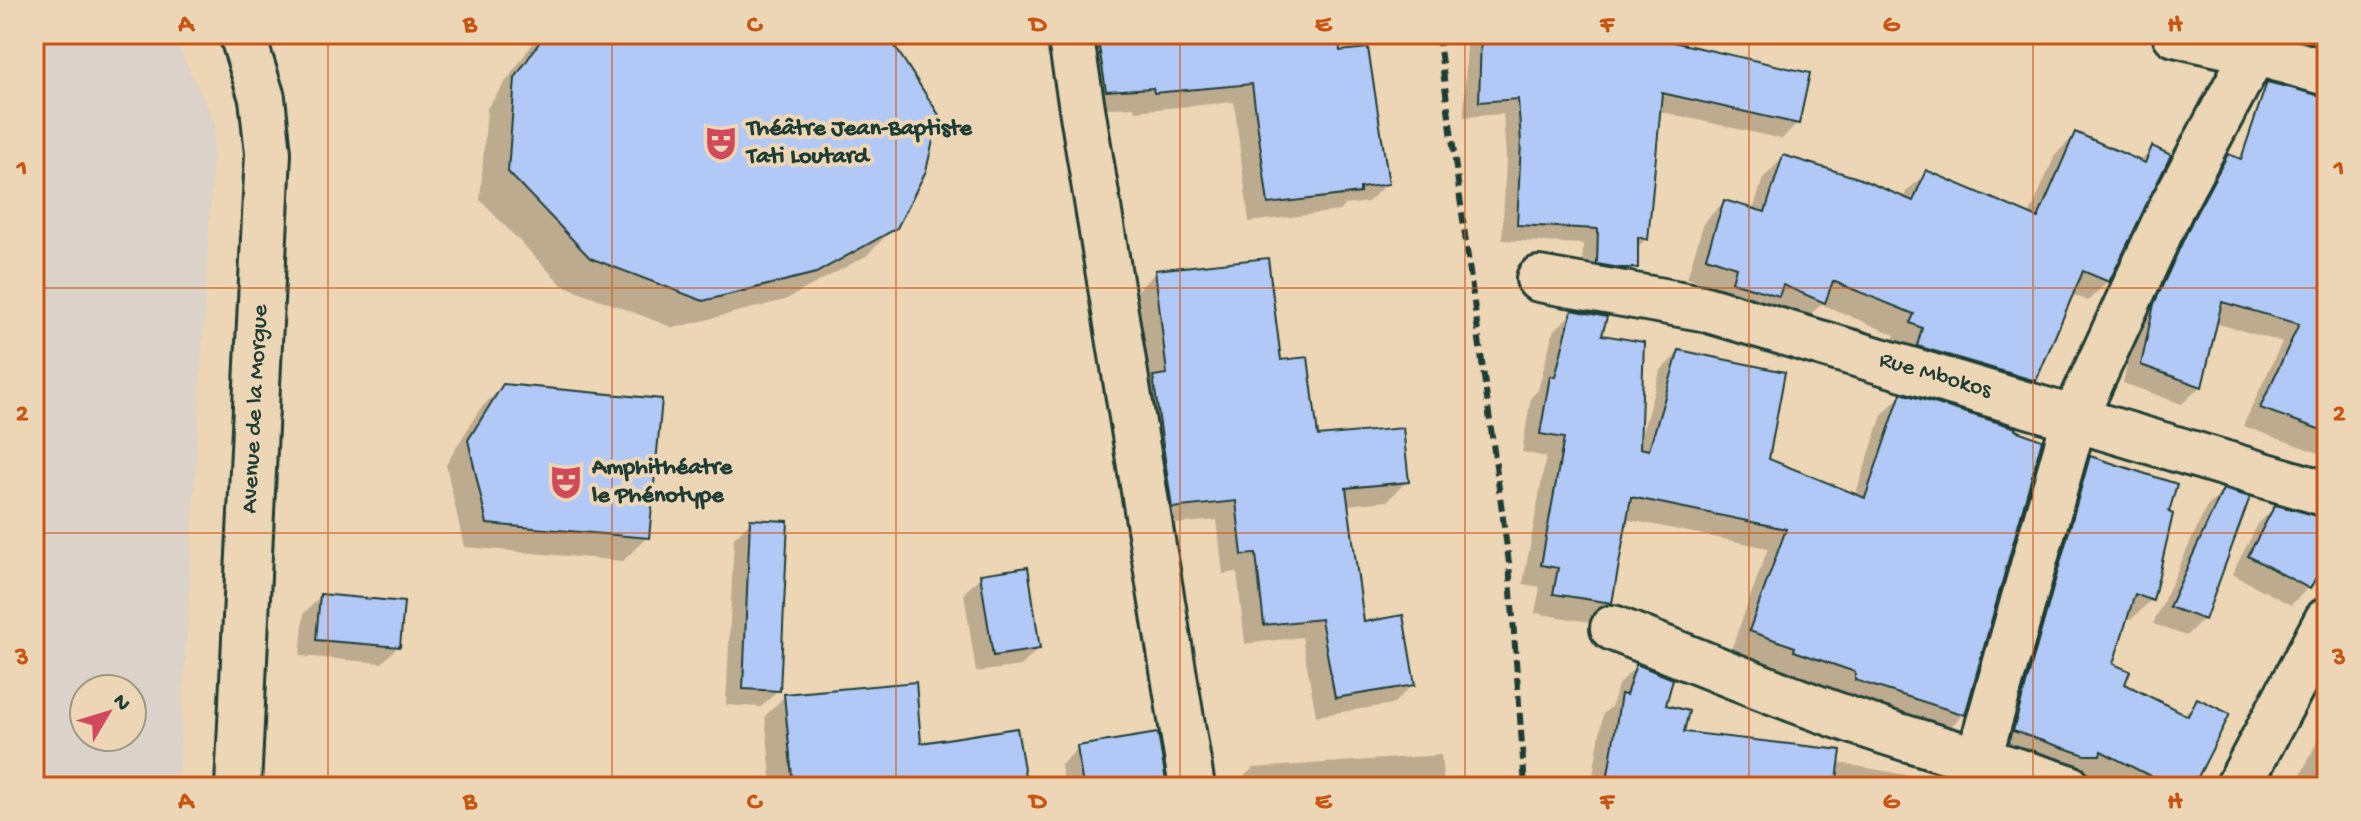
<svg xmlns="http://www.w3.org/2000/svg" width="2361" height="821" font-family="'Gochi Hand',sans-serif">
  <rect width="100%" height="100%" fill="#edd6b5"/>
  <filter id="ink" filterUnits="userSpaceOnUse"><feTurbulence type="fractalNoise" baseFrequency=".0125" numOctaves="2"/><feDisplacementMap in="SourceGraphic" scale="16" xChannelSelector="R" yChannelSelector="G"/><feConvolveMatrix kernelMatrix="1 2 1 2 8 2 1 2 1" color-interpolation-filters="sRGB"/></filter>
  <g filter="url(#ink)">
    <path fill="#dbd2c9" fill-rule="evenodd" d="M34,34H172L215,123L178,787H34ZM84,689H132V737H84Z"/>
    <g fill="#0003" fill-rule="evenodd">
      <polygon points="542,34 882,34 895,227 866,256 785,300 674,328 562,285 480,200 487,108 531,46"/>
      <polygon points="1075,34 1337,34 1339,53 1387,183 1368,202 1345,205 1339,211 1249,222 1234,102 1135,111 1134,107 1087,109"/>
      <polygon points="1467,34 1654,34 1658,40 1797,123 1782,139 1658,111 1646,239 1636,249 1636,268 1620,283 1582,279 1583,244 1502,240 1506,159 1503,114 1464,117"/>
      <polygon points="2291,34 2327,34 2327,63 2283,56"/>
      <polygon points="2327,128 2327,456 2243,426 2282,342 2215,323 2201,386 2182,404 2123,383 2136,325 2210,175 2229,156 2240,161"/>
      <path d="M2075,135L2139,162L2153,149L2108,281L2088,301L2071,294L2034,380L2014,400L1891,343L1895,335L1821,304L1803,322L1713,302L1717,287L1687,278L1704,222L1724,202L1753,211L1763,178L1784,157L1903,199L1906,192L1927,172L2029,216L2055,155ZM1914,194H1918L1907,209Z"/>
      <polygon points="1156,272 1279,363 1316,438 1407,481 1387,501 1346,505 1362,624 1413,684 1393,704 1316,716 1302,637 1245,644 1237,572 1223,574 1217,520 1153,526 1147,385 1137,291"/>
      <polygon points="1573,312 1600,337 1640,440 1660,371 1679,352 1767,460 1855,496 1882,415 1901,395 1963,714 1944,734 1837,699 1837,691 1776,670 1777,667 1731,650 1768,548 1625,519 1610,602 1590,622 1535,613 1540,587 1523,584 1546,457 1522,452 1531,397 1538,390 1553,332"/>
      <polygon points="503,386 647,537 623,561 464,547 446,465 479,410"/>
      <polygon points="2091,458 2166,514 2151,600 2132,619 2125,617 2110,665 2122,685 2183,715 2198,700 2191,787 2115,787 2082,770 2078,773 1994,750 2071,477"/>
      <polygon points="2223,491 2203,619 2186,636 2153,624 2206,508"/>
      <polygon points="2275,507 2327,520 2327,551 2308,588 2291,605 2232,574 2258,524"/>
      <polygon points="751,521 778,690 761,707 726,705 734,538"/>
      <polygon points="981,576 1038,649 1021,666 976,672 964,593"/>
      <polygon points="321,596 398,646 382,663 300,656 304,613"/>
      <polygon points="1636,666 1682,734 1917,777 1915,787 1591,787 1603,714 1612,706 1618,685"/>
      <polygon points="785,696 850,787 762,787 772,786 765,716"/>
      <polygon points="2327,721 2327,787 2295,787"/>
      <polygon points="1078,748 1166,787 1064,787 1061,765"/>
      <polygon points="1441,755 1444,787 1233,787 1253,768"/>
    </g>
    <g fill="#b2c9f7" stroke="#1f3d34" stroke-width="2">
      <polygon points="545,34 887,34 939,115 926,171 897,228 816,273 703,301 590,258 508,172 515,78"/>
      <polygon points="1097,34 1339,34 1340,51 1368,48 1389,184 1360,188 1360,193 1268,204 1252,84 1154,93 1153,88 1106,91"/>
      <polygon points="1481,34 1660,34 1660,39 1810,73 1799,124 1662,93 1648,240 1638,237 1638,268 1620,268 1597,264 1598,229 1517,225 1521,142 1518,99 1479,102"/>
      <polygon points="2289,34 2327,34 2327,47 2288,36"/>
      <polygon points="2267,82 2327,97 2327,432 2260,408 2299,324 2222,302 2202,387 2141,365 2154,304 2193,219 2228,154 2241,159"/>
      <polygon points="2075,132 2145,163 2152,146 2171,155 2109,282 2083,271 2036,381 1917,346 1922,328 1910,323 1914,314 1833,281 1825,303 1783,285 1779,296 1732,282 1736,267 1706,257 1724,200 1765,212 1783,155 1858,178 1913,201 1926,170 2038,218"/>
      <polygon points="1268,258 1281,360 1308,357 1318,436 1403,428 1409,482 1346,488 1364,622 1403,615 1415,685 1335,698 1321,619 1264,625 1256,554 1242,555 1236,501 1172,508 1153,376 1167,374 1155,270"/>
      <polygon points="1572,310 1607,317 1602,335 1644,342 1640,448 1649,450 1679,350 1785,372 1769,459 1865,498 1901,393 2016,428 2015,430 2042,440 1965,715 1855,680 1855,672 1794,651 1795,647 1749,631 1786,529 1631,497 1612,603 1553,594 1558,568 1541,565 1564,438 1540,434 1550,376 1555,377"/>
      <polygon points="503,384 662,399 649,538 487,524 468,440"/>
      <polygon points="2090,456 2177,484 2169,512 2173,514 2153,601 2135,594 2113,664 2130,671 2125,684 2188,716 2197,698 2230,714 2193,787 2183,787 2150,776 2101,751 2100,755 2085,755 2013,731"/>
      <polygon points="2223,489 2250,497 2205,620 2169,607"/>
      <polygon points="2275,505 2327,518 2327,556 2310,589 2248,556"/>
      <polygon points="750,519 788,521 780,691 743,689"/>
      <polygon points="1028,567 1040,649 993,656 980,574"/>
      <polygon points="320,594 404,602 400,647 316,640"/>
      <polygon points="1636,664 1673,679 1666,705 1689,711 1684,732 1841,750 1836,787 1606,787 1621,694 1626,695"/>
      <polygon points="916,682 921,743 1017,728 1027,787 793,787 784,694"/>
      <polygon points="1158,733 1167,787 1083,787 1077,746"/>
    </g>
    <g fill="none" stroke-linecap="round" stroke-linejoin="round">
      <g stroke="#1f3d34" stroke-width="50">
        <g id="street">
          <polyline points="1070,34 1192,787"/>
          <polyline points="2175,34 2254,52 2327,73"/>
          <polyline points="1539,279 1702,308 2327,494"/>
          <path d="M1613,628C1715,668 1817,712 1922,743C1971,758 2020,771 2068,787"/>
          <polyline points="1979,758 2075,417 2171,208 2264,34"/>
          <polyline points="238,787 268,153 262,98 242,34"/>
          <polyline points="2238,787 2327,620"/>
        </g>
      </g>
      <use href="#street" stroke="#edd6b5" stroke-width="44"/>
      <polyline stroke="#1f3d34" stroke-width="6" stroke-dasharray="12 6" stroke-linecap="butt" points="1438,34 1509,563 1525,787"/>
    </g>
  </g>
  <path fill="none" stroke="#ca5512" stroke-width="2" stroke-opacity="0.55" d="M328,34V787M612,34V787M896,34V787M1180,34V787M1465,34V787M1749,34V787M2033,34V787M34,288H2327M34,533H2327"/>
  <defs>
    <g id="theatre-bare" transform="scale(2.76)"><path d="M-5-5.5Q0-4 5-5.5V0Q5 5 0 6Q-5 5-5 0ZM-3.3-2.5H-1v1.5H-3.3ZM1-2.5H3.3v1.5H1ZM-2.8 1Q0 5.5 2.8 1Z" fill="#d1495b" stroke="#edd6b5" stroke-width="2.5" paint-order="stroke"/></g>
  </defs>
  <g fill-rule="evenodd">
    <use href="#theatre-bare" x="721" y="143"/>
    <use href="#theatre-bare" x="566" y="482"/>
  </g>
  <g text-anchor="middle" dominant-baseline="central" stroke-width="8" stroke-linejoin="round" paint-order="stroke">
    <g font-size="24" font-weight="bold" fill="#1f3d34" stroke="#edd6b5" text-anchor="start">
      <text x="747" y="129">Théâtre Jean-Baptiste<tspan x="747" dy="28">Tati Loutard</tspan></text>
      <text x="592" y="468">Amphithéatre<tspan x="592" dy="28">le Phénotype</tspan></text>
    </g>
    <g font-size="24" fill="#1f3d34" stroke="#edd6b5">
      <text transform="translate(1935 376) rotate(16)">Rue Mbokos</text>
      <text transform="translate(256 409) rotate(-87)">Avenue de la Morgue</text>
    </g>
  </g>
  <rect width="2361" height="821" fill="none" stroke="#edd6b5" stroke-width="88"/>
  <g transform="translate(108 713) rotate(52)"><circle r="38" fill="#edd6b5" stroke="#9b9981" stroke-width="2"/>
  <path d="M0-6L14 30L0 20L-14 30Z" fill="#d1495b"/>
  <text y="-12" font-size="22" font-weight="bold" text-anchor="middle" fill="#1f3d34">N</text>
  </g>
  <rect x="44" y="44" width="2273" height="733" fill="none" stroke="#ca5512" stroke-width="3"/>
  <g font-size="26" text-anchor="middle" font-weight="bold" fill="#ca5512">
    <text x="186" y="31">A</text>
    <text x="470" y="31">B</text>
    <text x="754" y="31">C</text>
    <text x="1038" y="31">D</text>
    <text x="1323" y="31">E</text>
    <text x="1607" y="31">F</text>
    <text x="1891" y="31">G</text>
    <text x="2175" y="31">H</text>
    <text x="22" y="175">1</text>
    <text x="2339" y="175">1</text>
    <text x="22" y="420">2</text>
    <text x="2339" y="420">2</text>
    <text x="22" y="664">3</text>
    <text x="2339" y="664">3</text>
    <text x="186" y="808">A</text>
    <text x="470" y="808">B</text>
    <text x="754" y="808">C</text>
    <text x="1038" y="808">D</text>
    <text x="1323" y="808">E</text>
    <text x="1607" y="808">F</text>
    <text x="1891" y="808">G</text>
    <text x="2175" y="808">H</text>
  </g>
</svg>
